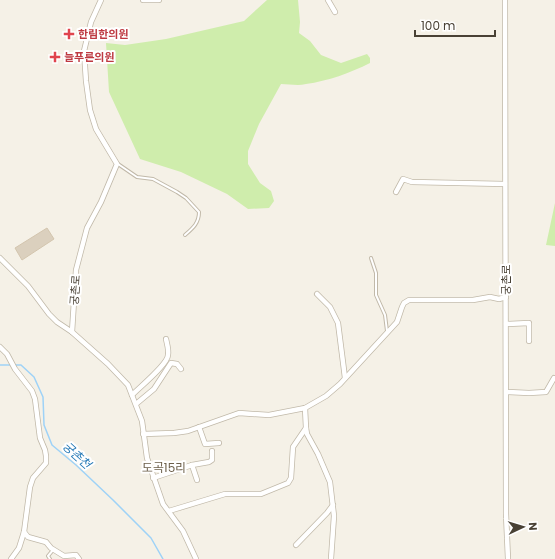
<svg xmlns="http://www.w3.org/2000/svg" width="555" height="559" font-family="Poppins,'Noto Sans KR',sans-serif">
  <rect width="100%" height="100%" fill="#f5f1e7"/>
  <g fill="#cfedac">
    <path d="M267,0H298L300,22L299,33L310,41L321,55L341,63L367,54L370,58V63C350,73 328,81 306,84C298,86 289,84 281,84L259,124L248,151V164L260,183L271,191L274,201L269,208L248,209L227,194L181,172L140,159L109,92L106,43L125,45L166,39L244,21Z"/>
    <polygon points="555,203 555,246 546,245"/>
  </g>
  <g fill="none" stroke-linecap="round" stroke-linejoin="round">
    <polyline stroke="#9ed2f7" stroke-width="1.5" points="0,365 21,365 34,377 43,397 44,425 52,445 76,465 113,500 151,538 163,559"/>
  </g>
  <polygon fill="#dbd0be" stroke="#d3c5ae" points="47,228 54,239 22,260 15,248"/>
  <g fill="none" stroke-linecap="round" stroke-linejoin="round">
    <g stroke="#c1b9a9" stroke-width="4">
      <g id="service">
        <path d="M118,164L137,177L153,179L177,192L186,198L199,212C199,223 193,228 185,235"/>
        <polyline points="371,258 376,273 376,295 385,315 387,331"/>
        <polyline points="50,559 48,556 53,550"/>
      </g>
    </g>
    <g stroke="#c1b9a9" stroke-width="6">
      <g id="minor">
        <polyline points="101,0 91,22 84,51 86,81 90,110 96,129 117,164 101,202 87,228 76,270 72,332 108,364 128,385 142,421 147,458 163,504 183,531 196,559"/>
        <polyline points="143,0 159,0"/>
        <polyline points="328,0 335,12"/>
        <polyline points="505,0 506,514 508,559"/>
        <polyline points="396,192 403,179 412,182 505,184"/>
        <polyline points="0,258 28,286 49,314 57,322 72,332"/>
        <polyline points="317,294 330,307 338,323 345,378"/>
        <polyline points="506,324 529,323 529,341"/>
        <polyline points="0,347 7,354 15,369 32,391 35,399 40,438 45,450 46,456 46,463 33,478 30,487 24,532 19,548 11,559"/>
        <polyline points="507,392 529,393 546,392 554,378"/>
        <path d="M132,395C140,387 168,364 168,355C169,350 167,344 166,339"/>
        <polyline points="136,404 154,389 171,363 177,364 181,369"/>
        <polyline points="199,427 205,444 219,443"/>
        <polyline points="306,428 307,434 318,454 330,482 334,516 331,559"/>
        <polyline points="143,434 174,433 188,431 239,413 269,415 305,408 326,396 340,384 397,322 402,307 404,303 409,300 473,300 490,297 499,299 506,297"/>
        <polyline points="192,465 209,462 212,460 212,451"/>
        <polyline points="153,478 192,465 197,480"/>
        <polyline points="169,511 225,494 261,494 288,483 291,478 293,447 306,428 305,408"/>
        <polyline points="24,532 28,537 46,542 51,548 64,556 76,555 79,559"/>
        <polyline points="296,545 327,513 333,505"/>
      </g>
    </g>
    <use href="#service" stroke="#fff" stroke-width="2"/>
    <use href="#minor" stroke="#fff" stroke-width="4.5"/>
  </g>
  <g fill="#e0444e" stroke="#fff" stroke-width="1.5">
    <path d="M67 28h4v4h4v4h-4v4h-4v-4h-4v-4h4z"/>
    <path d="M53 51h4v4h4v4h-4v4h-4v-4h-4v-4h4z"/>
  </g>
  <g text-anchor="middle" dominant-baseline="central" stroke-width="4" stroke-linejoin="round" paint-order="stroke">
    <g font-size="11" font-weight="bold" fill="#be3a42" stroke="#fff" text-anchor="start">
      <text x="78" y="34">한림한의원</text>
      <text x="64" y="57">늘푸른의원</text>
    </g>
    <g font-size="11" fill="#494135" stroke="#fff">
      <text transform="translate(506 280) rotate(-90)">궁촌로</text>
      <text transform="translate(75 290) rotate(-86)">궁촌로</text>
    </g>
    <g font-size="12" font-style="italic" fill="#2378b6" stroke="#fff">
      <text transform="translate(77 455) rotate(42)">궁촌천</text>
    </g>
    <g font-size="12" fill="#6d604b" stroke="#fff">
      <text x="164" y="467">도곡15리</text>
    </g>
  </g>
  <g transform="translate(523 527) rotate(86)" stroke="#ffffff" stroke-width="3" paint-order="stroke">
  <path d="M0-3L7 15L0 10L-7 15Z" fill="#494135"/>
  <text y="-6" font-size="11" font-weight="bold" text-anchor="middle" fill="#494135">N</text>
  </g>
  <path d="M415 30v6h80v-6" fill="none" stroke="#494135" stroke-width="2"/>
  <text x="421" y="30" font-size="12" fill="#494135" stroke="#ffffff" stroke-width="3" paint-order="stroke">100 m</text>
</svg>
